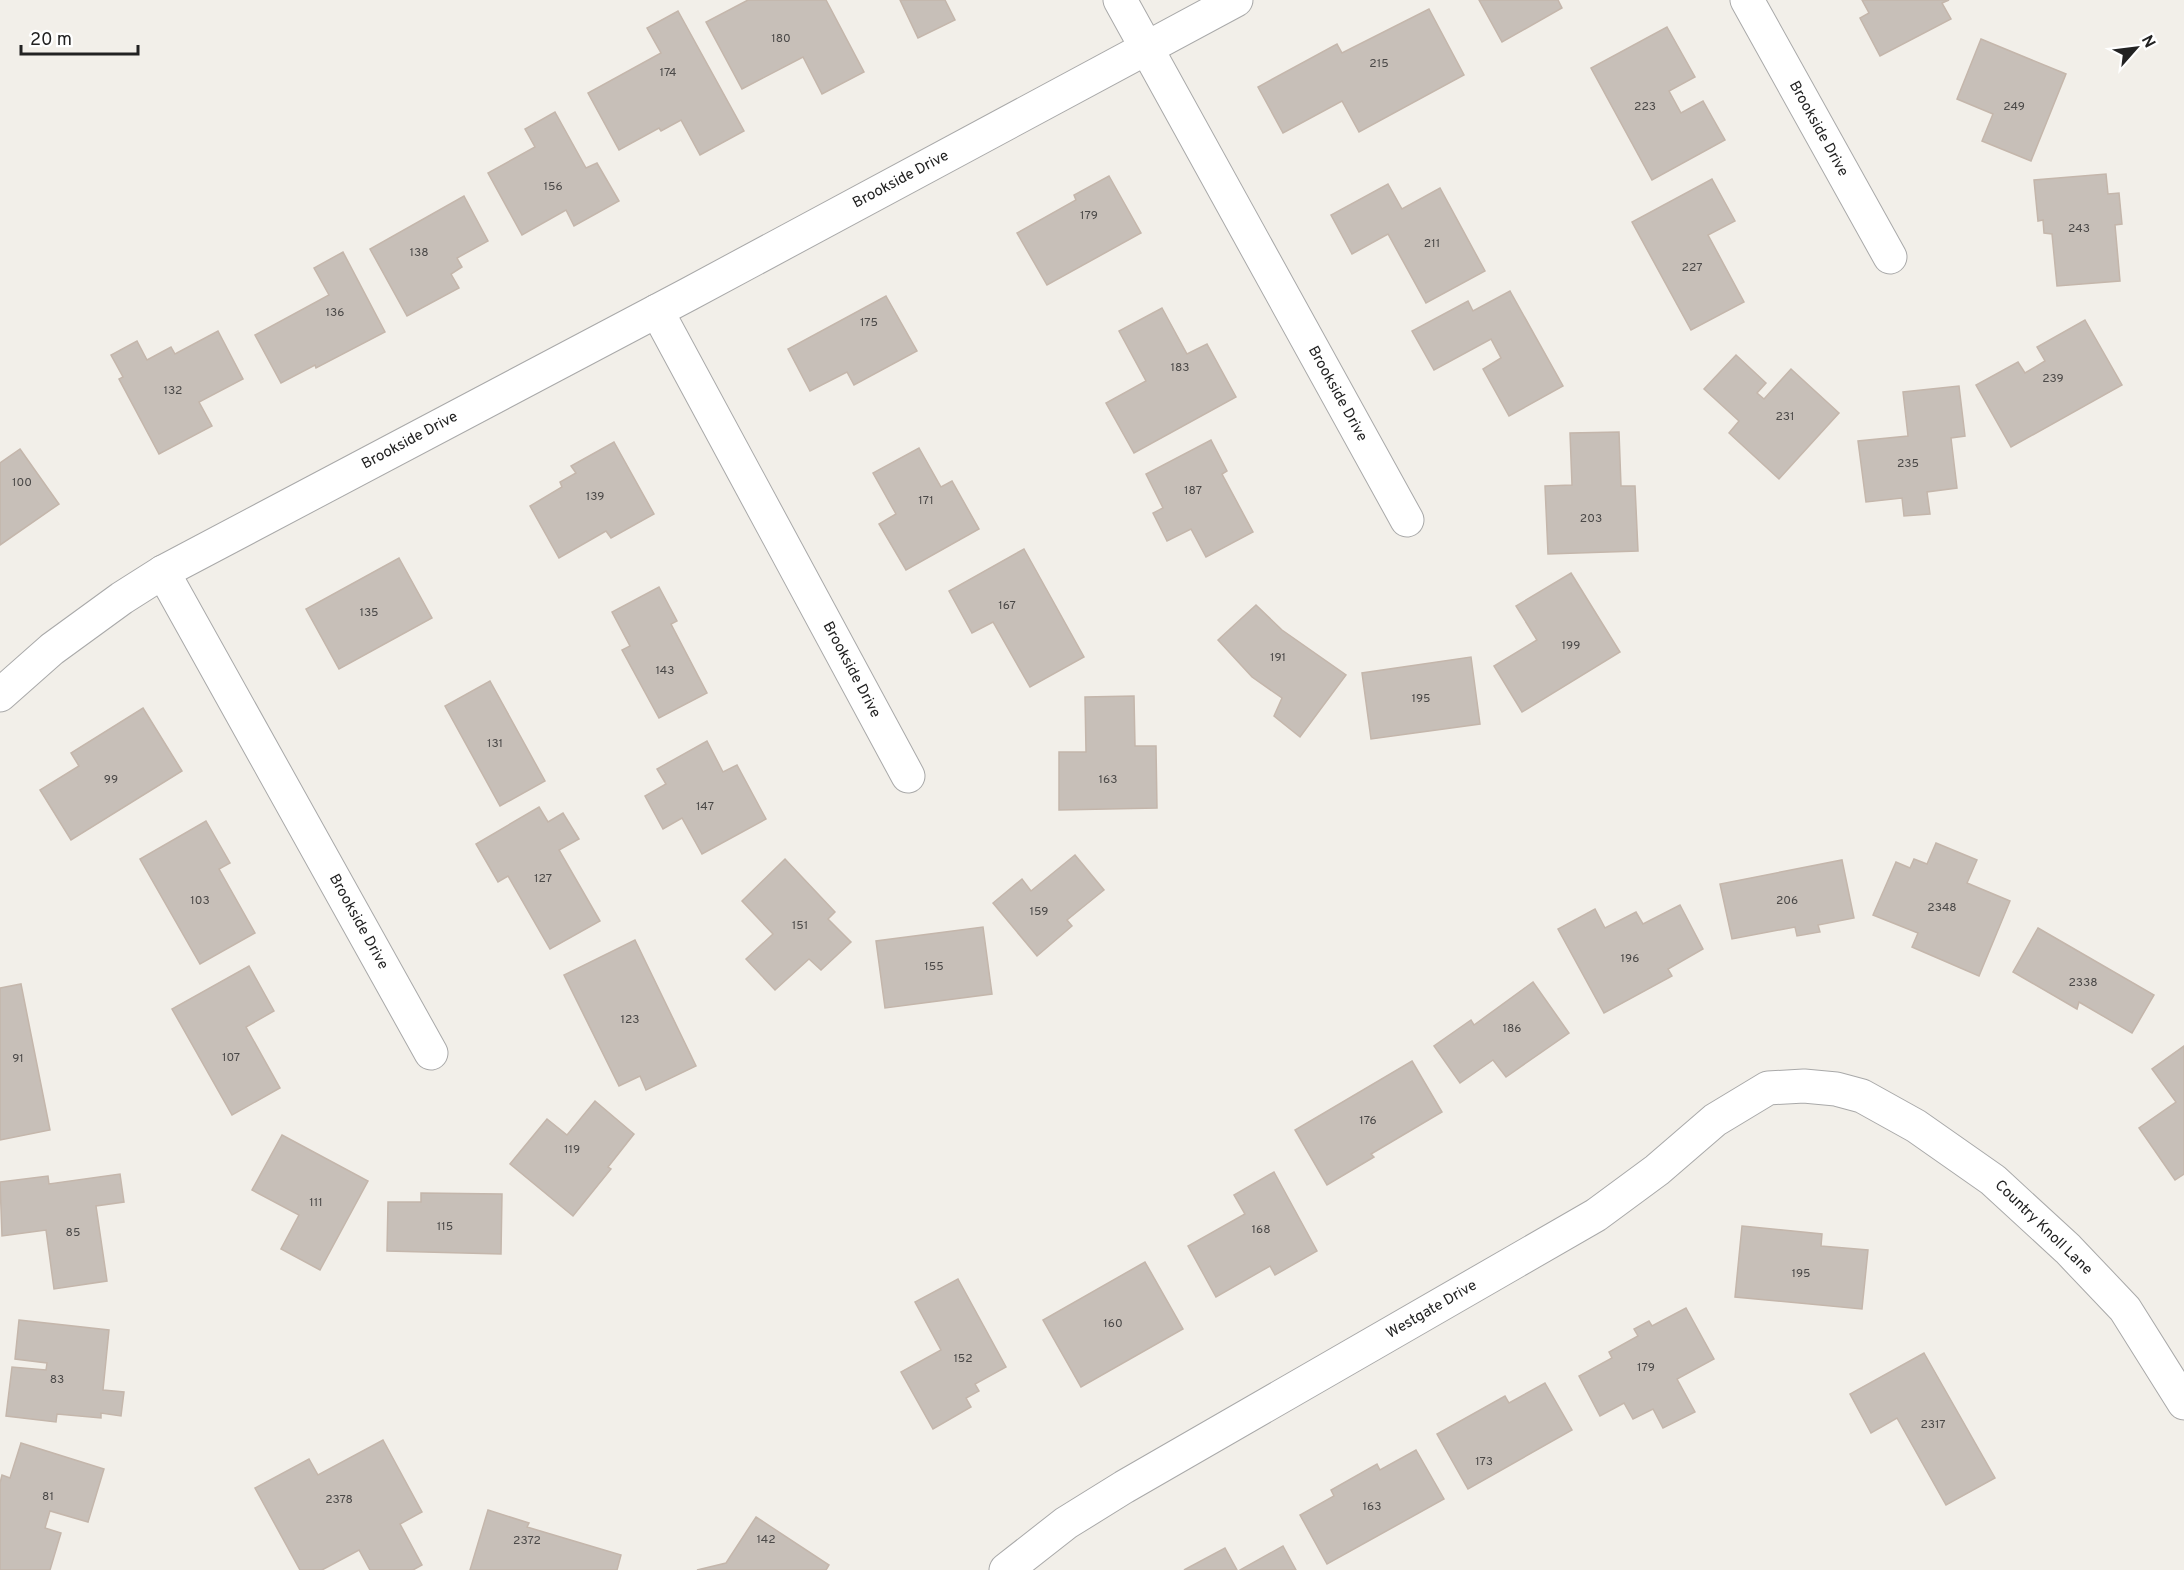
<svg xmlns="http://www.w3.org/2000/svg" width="2184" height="1570" font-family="Overpass,sans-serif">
  <rect width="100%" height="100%" fill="#f2efe9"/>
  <g fill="#c7bfb8" stroke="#c4b6ab" stroke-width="1.5">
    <polygon points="748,0 826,0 864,72 822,94 803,57 742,89 706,22"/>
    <polygon points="900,0 945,0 955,20 918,38"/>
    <polygon points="1479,0 1558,0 1562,8 1502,42"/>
    <polygon points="1862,0 1949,0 1942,3 1951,19 1880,56 1860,18 1869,13"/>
    <polygon points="1429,9 1464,75 1359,132 1342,101 1283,133 1258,87 1337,44 1342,53"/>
    <polygon points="678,11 744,131 700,155 681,120 661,131 659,128 619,150 588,93 661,53 647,28"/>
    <polygon points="1667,27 1695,77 1669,91 1681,113 1703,101 1725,140 1652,180 1591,68"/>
    <polygon points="1981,39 2066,74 2031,161 1982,141 1993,114 1957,99"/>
    <polygon points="555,112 586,168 597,163 619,201 574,226 566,210 522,235 488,173 535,147 525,129"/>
    <polygon points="2106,174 2108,194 2119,193 2122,224 2115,225 2120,281 2057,286 2052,234 2044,233 2043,220 2038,221 2034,180"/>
    <polygon points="1109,176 1141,233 1047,285 1017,233 1076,200 1074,195"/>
    <polygon points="1712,179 1735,221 1708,235 1744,302 1691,330 1632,222"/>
    <polygon points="1388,184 1402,209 1440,188 1485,271 1426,303 1388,234 1352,254 1331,215"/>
    <polygon points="464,196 488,241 457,258 462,267 451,274 459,288 407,316 370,249"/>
    <polygon points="343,252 385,332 316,368 315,365 281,383 255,335 329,295 314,268"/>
    <polygon points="1510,291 1563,386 1509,416 1483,369 1501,358 1491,339 1434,370 1412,331 1468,301 1473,311"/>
    <polygon points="886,296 917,351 854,385 847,372 810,391 788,349"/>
    <polygon points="1162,308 1187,354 1207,344 1236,397 1134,453 1106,403 1146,381 1119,331"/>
    <polygon points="2085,320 2122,385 2011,447 1976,385 2018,362 2025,373 2045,361 2037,347"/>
    <polygon points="218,331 243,379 199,402 212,426 159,454 119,379 123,377 111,355 137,341 147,360 171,347 175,354"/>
    <polygon points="1736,355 1766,383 1757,393 1764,399 1791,369 1839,413 1779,479 1729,433 1739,421 1704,389"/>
    <polygon points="1959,386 1965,436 1951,438 1957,488 1927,492 1930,514 1904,516 1902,498 1866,502 1858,441 1908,436 1903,392"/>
    <polygon points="1619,432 1621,486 1635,486 1638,551 1548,554 1545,486 1572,485 1570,433"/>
    <polygon points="1211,440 1227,471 1222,474 1253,532 1206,557 1191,529 1167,541 1153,513 1163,508 1146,474"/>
    <polygon points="614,442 654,514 611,538 606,531 559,558 530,506 562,487 560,482 576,473 571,466"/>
    <polygon points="919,448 941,487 952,481 979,529 906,570 879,524 896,514 873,473"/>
    <polygon points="20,449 59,504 0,545 0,463"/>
    <polygon points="1024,549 1084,657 1030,687 993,622 972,633 949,591"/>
    <polygon points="399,558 432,618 339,669 306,609"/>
    <polygon points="1571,573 1620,652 1522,712 1494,666 1537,640 1516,606"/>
    <polygon points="659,587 677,621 671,624 707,693 659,718 622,650 630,646 612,612"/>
    <polygon points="1256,605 1282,630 1346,675 1300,737 1274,716 1282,698 1252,677 1218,640"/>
    <polygon points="1471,657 1480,724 1371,739 1362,673"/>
    <polygon points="490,681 545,781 500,806 445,706"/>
    <polygon points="1134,696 1135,746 1156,746 1157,808 1059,810 1059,752 1086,752 1085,697"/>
    <polygon points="143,708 182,771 71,840 40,790 79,766 71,753"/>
    <polygon points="707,741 723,772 737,765 766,819 702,854 682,818 663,829 645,796 666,784 657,769"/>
    <polygon points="539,807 548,822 563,813 579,839 559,850 600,921 550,949 508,876 498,882 476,844"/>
    <polygon points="206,821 230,863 219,869 255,933 200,964 140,859"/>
    <polygon points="1936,843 1977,860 1967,883 2010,901 1979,976 1912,947 1918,933 1873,915 1896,862 1910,868 1914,859 1927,864"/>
    <polygon points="1075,855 1104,890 1067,920 1072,926 1037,956 993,903 1022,879 1031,891"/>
    <polygon points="785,859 835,912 828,919 851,942 821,970 809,959 775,990 746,959 773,934 742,901"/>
    <polygon points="1842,860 1854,918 1818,925 1820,932 1797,936 1795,927 1732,939 1720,884"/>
    <polygon points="1680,905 1703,949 1668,969 1672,976 1604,1013 1558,929 1595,909 1605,928 1636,912 1643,924"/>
    <polygon points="983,927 992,994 885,1008 876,941"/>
    <polygon points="2038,928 2154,995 2132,1033 2079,1002 2077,1009 2013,972"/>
    <polygon points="635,940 696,1066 646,1090 640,1076 619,1086 564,975"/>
    <polygon points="249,966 274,1011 246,1027 280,1088 232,1115 172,1009"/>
    <polygon points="1533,982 1569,1033 1506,1077 1493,1060 1460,1083 1434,1046 1471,1020 1474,1025"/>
    <polygon points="21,984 50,1130 0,1140 0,988"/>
    <polygon points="2184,1046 2184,1174 2175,1180 2139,1128 2176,1102 2152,1069"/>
    <polygon points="1412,1061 1442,1112 1371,1154 1374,1157 1327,1185 1295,1130"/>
    <polygon points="595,1101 634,1134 608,1167 611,1169 573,1216 510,1164 547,1119 567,1135"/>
    <polygon points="282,1135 368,1181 320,1270 281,1249 299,1215 252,1190"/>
    <polygon points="1274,1172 1317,1251 1275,1275 1270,1266 1216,1297 1188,1246 1245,1214 1234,1195"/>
    <polygon points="120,1174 124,1202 96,1206 107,1281 54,1289 46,1230 2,1236 0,1182 48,1176 49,1184"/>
    <polygon points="421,1193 502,1194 501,1254 387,1251 388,1202 421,1202"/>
    <polygon points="1742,1226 1822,1234 1821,1246 1868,1250 1862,1309 1735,1297"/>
    <polygon points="1145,1262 1183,1329 1081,1387 1043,1320"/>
    <polygon points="958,1279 1006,1367 975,1384 979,1391 966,1398 971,1407 933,1429 901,1372 941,1350 915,1302"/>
    <polygon points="1686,1308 1714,1359 1677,1379 1695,1412 1663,1428 1653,1409 1633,1419 1624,1403 1600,1416 1579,1376 1612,1358 1609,1352 1638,1336 1634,1329 1649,1321 1652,1326"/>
    <polygon points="19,1320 109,1330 103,1390 124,1392 121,1416 101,1413 101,1418 57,1414 56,1422 6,1416 12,1367 46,1370 47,1363 15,1359"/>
    <polygon points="1924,1353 1995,1478 1946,1505 1897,1418 1871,1433 1850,1394"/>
    <polygon points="1545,1383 1572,1430 1468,1489 1437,1434 1505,1396 1509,1403"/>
    <polygon points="383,1440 422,1512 400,1524 422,1565 413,1570 370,1570 359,1550 322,1570 300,1570 255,1488 309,1459 318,1475"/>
    <polygon points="21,1443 104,1469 88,1522 50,1511 45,1528 61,1533 50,1570 0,1570 0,1483 2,1475 10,1478"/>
    <polygon points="1416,1450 1444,1499 1327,1564 1300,1515 1334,1496 1331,1490 1377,1464 1380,1470"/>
    <polygon points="488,1510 529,1523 527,1527 621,1555 617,1570 470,1570"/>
    <polygon points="756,1517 829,1565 826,1570 697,1570 726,1563"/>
    <polygon points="1283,1546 1296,1570 1240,1570"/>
    <polygon points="1225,1548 1237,1570 1184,1570"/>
  </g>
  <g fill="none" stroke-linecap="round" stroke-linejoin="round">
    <g stroke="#a9a9a9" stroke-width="35">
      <g id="minor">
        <polyline points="1120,0 1407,520"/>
        <polyline points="1747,0 1890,257"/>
        <polyline points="657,311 908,776"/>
        <polyline points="163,572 431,1053"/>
        <polyline points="0,695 52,649 122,598 163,572 689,294 1236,0"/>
        <polyline points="1006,1570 1066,1523 1124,1487 1596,1215 1657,1170 1715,1120 1768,1088 1804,1086 1836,1089 1862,1096 1916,1126 1993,1180 2068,1249 2125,1309 2184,1403"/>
      </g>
    </g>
    <use href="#minor" stroke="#fff" stroke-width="33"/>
  </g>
  <g text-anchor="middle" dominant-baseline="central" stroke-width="5" stroke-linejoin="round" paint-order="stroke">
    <g font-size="12" fill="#4b4948">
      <text x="781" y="39">180</text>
      <text x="1379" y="64">215</text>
      <text x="668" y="73">174</text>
      <text x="1645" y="107">223</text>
      <text x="2014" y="107">249</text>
      <text x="553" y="187">156</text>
      <text x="1089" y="216">179</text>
      <text x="2079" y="229">243</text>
      <text x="1432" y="244">211</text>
      <text x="419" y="253">138</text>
      <text x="1692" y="268">227</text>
      <text x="335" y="313">136</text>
      <text x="869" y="323">175</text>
      <text x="1180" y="368">183</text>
      <text x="2053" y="379">239</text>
      <text x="173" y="391">132</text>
      <text x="1785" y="417">231</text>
      <text x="1908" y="464">235</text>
      <text x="22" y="483">100</text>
      <text x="1193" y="491">187</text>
      <text x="595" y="497">139</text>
      <text x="926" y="501">171</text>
      <text x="1591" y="519">203</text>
      <text x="1007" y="606">167</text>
      <text x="369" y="613">135</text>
      <text x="1571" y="646">199</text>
      <text x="1278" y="658">191</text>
      <text x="665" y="671">143</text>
      <text x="1421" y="699">195</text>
      <text x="495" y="744">131</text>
      <text x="111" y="780">99</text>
      <text x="1108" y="780">163</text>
      <text x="705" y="807">147</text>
      <text x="543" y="879">127</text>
      <text x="200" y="901">103</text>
      <text x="1787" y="901">206</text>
      <text x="1942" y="908">2348</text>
      <text x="1039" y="912">159</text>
      <text x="800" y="926">151</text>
      <text x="1630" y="959">196</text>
      <text x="934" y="967">155</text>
      <text x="2083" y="983">2338</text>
      <text x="630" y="1020">123</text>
      <text x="1512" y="1029">186</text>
      <text x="231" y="1058">107</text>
      <text x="18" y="1059">91</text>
      <text x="1368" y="1121">176</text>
      <text x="572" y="1150">119</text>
      <text x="316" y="1203">111</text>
      <text x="445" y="1227">115</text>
      <text x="1261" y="1230">168</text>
      <text x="73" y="1233">85</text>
      <text x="1801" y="1274">195</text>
      <text x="1113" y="1324">160</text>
      <text x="963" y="1359">152</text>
      <text x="1646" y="1368">179</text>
      <text x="57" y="1380">83</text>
      <text x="1933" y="1425">2317</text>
      <text x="1484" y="1462">173</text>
      <text x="48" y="1497">81</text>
      <text x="339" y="1500">2378</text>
      <text x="1372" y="1507">163</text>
      <text x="766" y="1540">142</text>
      <text x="527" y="1541">2372</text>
    </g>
    <g font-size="15" fill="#222" stroke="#fff">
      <text transform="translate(1818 129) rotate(61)">Brookside Drive</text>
      <text transform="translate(901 180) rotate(-28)">Brookside Drive</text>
      <text transform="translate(1337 394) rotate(61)">Brookside Drive</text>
      <text transform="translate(410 441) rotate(-28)">Brookside Drive</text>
      <text transform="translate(851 670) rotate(62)">Brookside Drive</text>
      <text transform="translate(358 922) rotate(61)">Brookside Drive</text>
      <text transform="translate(2043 1228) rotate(44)">Country Knoll Lane</text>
      <text transform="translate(1432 1310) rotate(-30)">Westgate Drive</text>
    </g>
  </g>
  <g transform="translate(2136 48) rotate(62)" stroke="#ffffff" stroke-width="4.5" paint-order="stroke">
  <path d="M0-4.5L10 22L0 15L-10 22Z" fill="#222222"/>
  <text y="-9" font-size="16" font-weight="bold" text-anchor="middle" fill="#222222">N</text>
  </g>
  <path d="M21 45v9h117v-9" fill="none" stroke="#222222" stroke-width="3"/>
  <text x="30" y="45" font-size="18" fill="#222222" stroke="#ffffff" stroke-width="4.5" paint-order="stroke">20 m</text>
</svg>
